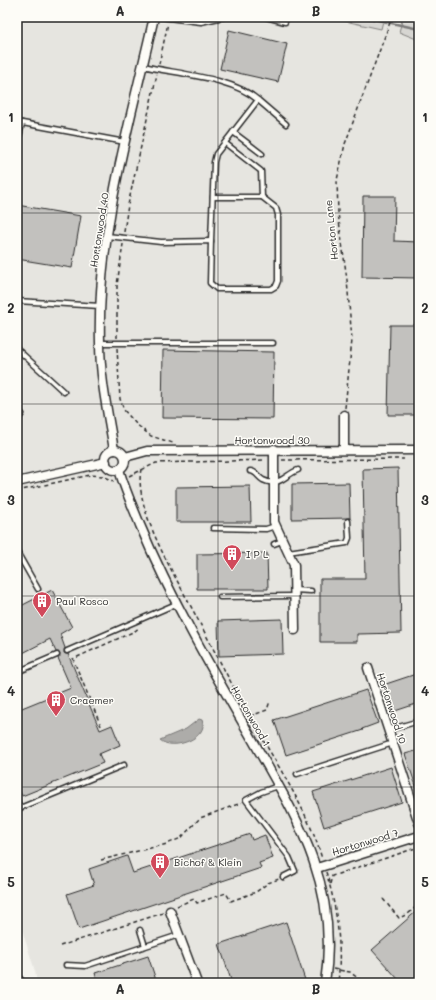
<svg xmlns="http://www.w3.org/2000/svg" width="436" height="1000" font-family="Mali,sans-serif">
  <rect width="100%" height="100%" fill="#f5f4ef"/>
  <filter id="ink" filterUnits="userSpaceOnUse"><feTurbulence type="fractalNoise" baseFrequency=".025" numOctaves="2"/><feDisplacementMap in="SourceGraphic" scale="8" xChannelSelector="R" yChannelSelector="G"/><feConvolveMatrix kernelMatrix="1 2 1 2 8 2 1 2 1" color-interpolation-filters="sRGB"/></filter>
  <g filter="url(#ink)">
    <polygon fill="#e6e5e0" points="17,17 419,17 419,983 37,983 35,971 17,914"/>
    <g fill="#d7d6d2" stroke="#81807e">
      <polygon points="327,17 384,17 381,29"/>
      <polygon points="403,17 419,17 419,40 399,32"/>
    </g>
    <path fill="#adaca9" stroke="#797877" d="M199,719L202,720C210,737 173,752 160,740L186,729Z"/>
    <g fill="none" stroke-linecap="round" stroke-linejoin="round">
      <polyline stroke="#797877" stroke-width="2.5" points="364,17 419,29"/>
    </g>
    <g fill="#c2c1be" stroke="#2b2b2b">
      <polygon points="229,30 287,44 278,82 220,69"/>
      <polygon points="363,196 395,196 394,241 419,242 419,278 362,277"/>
      <polygon points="17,205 81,216 72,268 17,259"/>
      <polygon points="390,325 419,325 419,415 388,415"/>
      <polygon points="163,350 274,352 273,419 162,418"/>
      <polygon points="398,468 401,633 357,634 357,642 320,642 320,579 365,579 363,469"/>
      <polygon points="349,483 350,518 292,519 292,484"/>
      <polygon points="250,486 251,522 176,522 176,487"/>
      <polygon points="267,553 268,589 197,589 197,554"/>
      <polygon points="52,590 72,627 60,634 65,648 64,653 68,654 100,730 112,725 120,745 99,754 103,763 22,796 17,785 17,710 71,688 58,658 60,654 56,652 50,639 17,656 17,608"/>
      <polygon points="282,619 283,654 219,656 218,621"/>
      <polygon points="419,673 419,703 392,712 383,685"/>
      <polygon points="366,690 378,723 362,729 363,730 286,755 274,720"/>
      <polygon points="419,750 419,792 418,792 405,754"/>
      <polygon points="391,767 402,802 324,827 313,792"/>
      <polygon points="250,834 252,840 265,835 273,858 259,863 261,868 79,929 67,894 94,885 89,869 127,856 133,873"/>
      <polygon points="419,909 419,983 394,983 398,979 372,950"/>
      <polygon points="286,922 306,983 232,983 219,944"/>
      <polygon points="148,956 157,983 98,983 95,973"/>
    </g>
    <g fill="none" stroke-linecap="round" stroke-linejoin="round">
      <g stroke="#2b2b2b" stroke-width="7">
        <g id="service">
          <polyline points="160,17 201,22 223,17"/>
          <polyline points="266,17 285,22"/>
          <path d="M143,66C177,74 232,77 258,100L216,154L214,162L211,241"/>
          <polyline points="258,100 286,124"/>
          <polyline points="17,122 125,142"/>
          <polyline points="233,132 262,154"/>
          <polyline points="17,147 22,123"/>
          <polyline points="213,197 262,197 261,171 225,143"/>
          <polyline points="107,236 161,242 211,241 210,283 217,289 271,289 276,286 278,281 278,215 276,208 262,197"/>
          <polyline points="17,301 100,306"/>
          <polyline points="100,343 273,343"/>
          <polyline points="17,349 64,392"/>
          <polyline points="17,420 22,414"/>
          <path d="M250,471C256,471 258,477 263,480C279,488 286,474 298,470"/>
          <polyline points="213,528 266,529 275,526"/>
          <polyline points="274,544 282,541"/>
          <polyline points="17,552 38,589"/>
          <polyline points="288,552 347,543 349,538 348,521"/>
          <polyline points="294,590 311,591"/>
          <polyline points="220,597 294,596"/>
          <polyline points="67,651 176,604"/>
          <polyline points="17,672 57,655"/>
          <polyline points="388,730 419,721"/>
          <polyline points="297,774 393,743"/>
          <polyline points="278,786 261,792 246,800 289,857 295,871 283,877"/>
          <polyline points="17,801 20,808 124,765"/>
          <polyline points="140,930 145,946"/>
          <polyline points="66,965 85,966 179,935"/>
        </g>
      </g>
      <g stroke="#2b2b2b" stroke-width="11">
        <g id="minor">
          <polyline points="344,415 344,449"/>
          <polyline points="274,449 274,522 294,565 295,630"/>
          <path d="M114,450C108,414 100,378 100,342C97,232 130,123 154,17"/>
          <circle cx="115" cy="460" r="10"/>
          <polyline points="125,457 147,451 419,450"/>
          <path d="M119,469C124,488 133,507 140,525C171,599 211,668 251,737C297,818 340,885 325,983"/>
          <polyline points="17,482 106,462"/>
          <polyline points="368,668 419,823"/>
          <polyline points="317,868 419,836"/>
          <polyline points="170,911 197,983"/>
        </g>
      </g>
      <g stroke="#2b2b2b" stroke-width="16">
        <polyline id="primary" points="17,982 17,983"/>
      </g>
      <g stroke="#2b2b2b" stroke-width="1.5" stroke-dasharray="4 3" stroke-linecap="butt">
        <polyline points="159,64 168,23"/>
        <polyline points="124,232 128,205 157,74"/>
        <polyline points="117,338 117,285 123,244"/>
        <polyline points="117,348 120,399 124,410 136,424 151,436 173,443"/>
        <polyline points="345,408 352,340 347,280 338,213 337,180 345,144 392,17"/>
        <polyline points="282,460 404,459"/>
        <path d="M141,469C134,507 170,567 188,601C209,640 229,680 251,719C276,764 308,809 322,859"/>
        <polyline points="129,476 156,463 266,460"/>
        <polyline points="17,491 90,475 103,476 114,481"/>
        <polyline points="250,716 267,710 270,701"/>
        <polyline points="101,726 73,659 135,631 140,627"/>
        <polyline points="101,860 167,844 181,838 200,818 241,803"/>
        <path d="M326,872C337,908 342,946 338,983"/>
        <polyline points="330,884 332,876 419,847"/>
        <polyline points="383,899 399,918 408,914 419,904"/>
        <polyline points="177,906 194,899 197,903 226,893 231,901 256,892 268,883 279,879"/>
        <polyline points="60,946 163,913"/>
        <polyline points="333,969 350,972 364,983"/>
      </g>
      <use href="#service" stroke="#fdfcf7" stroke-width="4"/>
      <use href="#minor" stroke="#fdfcf7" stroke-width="8"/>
      <use href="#primary" stroke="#fdfcf7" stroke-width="13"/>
    </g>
  </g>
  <path fill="none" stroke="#2b2b2b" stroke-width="1" stroke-opacity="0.55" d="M218,17V983M17,213H419M17,404H419M17,596H419M17,787H419"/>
  <defs>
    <g id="building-pin" transform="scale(1)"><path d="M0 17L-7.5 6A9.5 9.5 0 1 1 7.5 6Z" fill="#d1495b" stroke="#fdfcf7"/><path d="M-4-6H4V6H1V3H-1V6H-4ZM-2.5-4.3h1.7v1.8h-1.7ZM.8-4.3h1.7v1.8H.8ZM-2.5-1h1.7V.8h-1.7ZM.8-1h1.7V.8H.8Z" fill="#fff"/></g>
  </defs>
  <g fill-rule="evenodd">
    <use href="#building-pin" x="232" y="554"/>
    <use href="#building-pin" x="42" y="601"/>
    <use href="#building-pin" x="56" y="700"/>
    <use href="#building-pin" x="160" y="862"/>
  </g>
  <g text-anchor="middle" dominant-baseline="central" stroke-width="3" stroke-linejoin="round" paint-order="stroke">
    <g font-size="10" fill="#2b2b2b" stroke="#fdfcf7">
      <text transform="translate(99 230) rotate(-81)">Hortonwood 40</text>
      <text transform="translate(331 230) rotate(-96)">Horton Lane</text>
      <text x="272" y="440">Hortonwood 30</text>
      <text transform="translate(392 708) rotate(72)">Hortonwood 10</text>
      <text transform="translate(251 716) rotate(60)">Hortonwood 1</text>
      <text transform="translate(365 842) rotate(-17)">Hortonwood 7</text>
    </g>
    <g font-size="10" fill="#2b2b2b" stroke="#fdfcf7" text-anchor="start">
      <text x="246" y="554">I P L</text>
      <text x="56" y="601">Paul Rosco</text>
      <text x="70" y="700">Craemer</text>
      <text x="174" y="862">Bichof &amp; Klein</text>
    </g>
  </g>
  <rect width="436" height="1000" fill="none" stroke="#fdfcf7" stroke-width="44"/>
  <rect x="22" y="22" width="392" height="956" fill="none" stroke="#2b2b2b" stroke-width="1.5"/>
  <g font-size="13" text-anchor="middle" font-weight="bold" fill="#2b2b2b">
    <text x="120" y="16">A</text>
    <text x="316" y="16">B</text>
    <text x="11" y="122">1</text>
    <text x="425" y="122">1</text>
    <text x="11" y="313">2</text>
    <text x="425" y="313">2</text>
    <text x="11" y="505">3</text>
    <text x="425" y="505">3</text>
    <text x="11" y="696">4</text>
    <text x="425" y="696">4</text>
    <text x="11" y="887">5</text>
    <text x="425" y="887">5</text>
    <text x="120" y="994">A</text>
    <text x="316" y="994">B</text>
  </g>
</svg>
